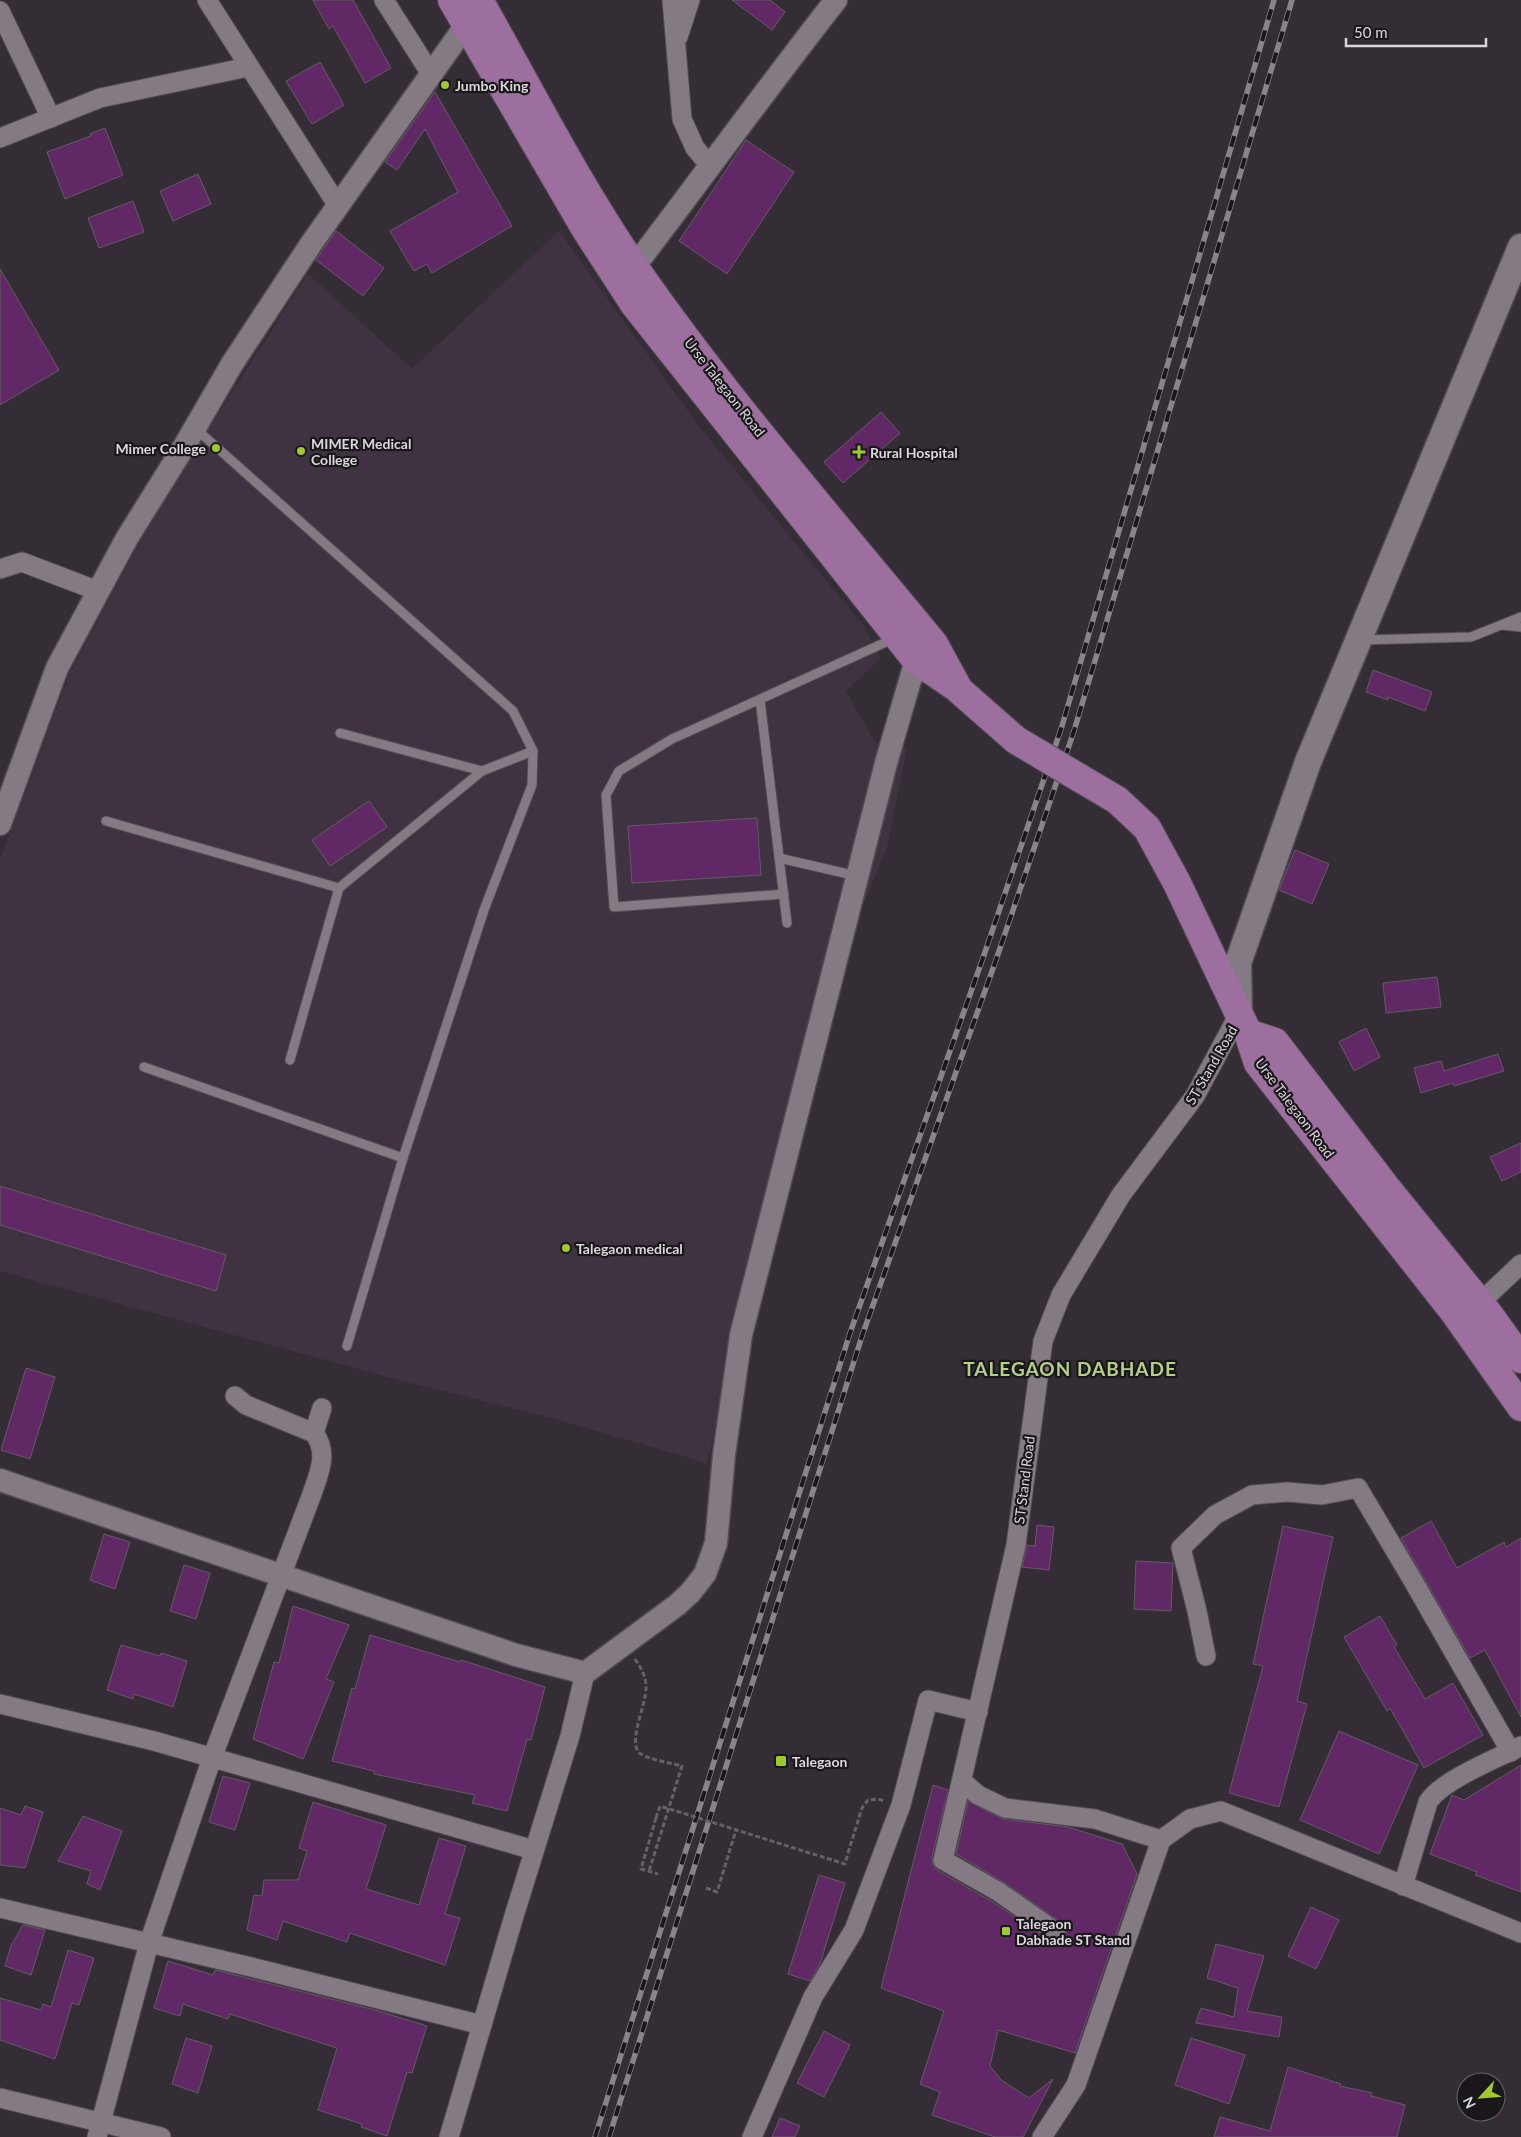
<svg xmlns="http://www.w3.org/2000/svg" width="1521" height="2137" font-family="Lato,sans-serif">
  <rect width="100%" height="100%" fill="#352d35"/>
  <polygon fill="#403341" points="559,231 698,425 863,625 881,658 846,691 875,743 907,749 887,847 841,959 742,1313 707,1463 552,1418 399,1380 0,1271 0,860 70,673 160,504 308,274 412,369"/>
  <g fill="#612866" stroke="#645b64">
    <polygon points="313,0 353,0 391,68 365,83 333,26 329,29"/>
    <polygon points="732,0 770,0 785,12 772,30"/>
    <polygon points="320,62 344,105 312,124 286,81"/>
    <polygon points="435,92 512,226 432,273 427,264 414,271 390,231 458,192 425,129 397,170 385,162"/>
    <polygon points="105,128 123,175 65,199 47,152 91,136 90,134"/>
    <polygon points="746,140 794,172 727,274 679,241"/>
    <polygon points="198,174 211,204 173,221 160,191"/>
    <polygon points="133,201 144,232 99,248 88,218"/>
    <polygon points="336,231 384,268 363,296 316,260"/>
    <polygon points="0,269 59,370 0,405"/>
    <polygon points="881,412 900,433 843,483 824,462"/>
    <polygon points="1373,670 1432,692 1425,711 1388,697 1388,700 1366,692"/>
    <polygon points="369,801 387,827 330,866 312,840"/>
    <polygon points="757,818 761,875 632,883 628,826"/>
    <polygon points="1295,850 1329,864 1312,904 1279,890"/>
    <polygon points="1437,977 1441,1007 1386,1013 1383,983"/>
    <polygon points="1366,1028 1380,1057 1354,1071 1339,1042"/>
    <polygon points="1498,1054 1504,1071 1454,1086 1453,1083 1421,1093 1414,1068 1441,1061 1444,1071"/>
    <polygon points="1521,1143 1521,1172 1502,1181 1490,1157"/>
    <polygon points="0,1186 226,1255 216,1291 0,1225"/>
    <polygon points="26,1368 55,1377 30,1459 1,1450"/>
    <polygon points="1431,1521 1457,1568 1504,1542 1506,1547 1521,1538 1521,1717 1485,1650 1470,1658 1401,1538"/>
    <polygon points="1037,1525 1054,1527 1049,1570 1022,1567 1027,1545 1035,1546"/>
    <polygon points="1283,1526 1333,1537 1297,1701 1307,1704 1279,1807 1229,1793 1263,1666 1253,1664"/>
    <polygon points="104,1534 130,1542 115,1589 90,1580"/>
    <polygon points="1136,1561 1173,1563 1171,1611 1134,1609"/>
    <polygon points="184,1565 210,1573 196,1619 170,1611"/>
    <polygon points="293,1606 349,1625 326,1679 334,1682 303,1759 253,1739 274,1662 279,1663"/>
    <polygon points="1380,1616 1397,1645 1394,1647 1425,1699 1453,1683 1483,1735 1424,1768 1390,1708 1387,1711 1344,1637"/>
    <polygon points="370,1635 460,1662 461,1660 545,1687 531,1740 527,1739 507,1811 472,1803 475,1795 374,1774 374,1771 332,1761 352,1688 355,1689"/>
    <polygon points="121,1645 160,1656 161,1653 187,1661 173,1707 134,1694 133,1699 107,1690"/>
    <polygon points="1339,1731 1418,1765 1379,1854 1300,1820"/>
    <polygon points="1521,1765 1521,1892 1475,1875 1477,1872 1430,1854 1452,1795 1464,1800"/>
    <polygon points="223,1776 250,1783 235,1830 209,1822"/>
    <polygon points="933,1785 948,1790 932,1857 933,1865 937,1870 993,1902 1050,1941 1060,1942 1065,1938 1066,1928 1062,1923 1005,1883 956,1854 968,1801 1003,1819 1068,1827 1122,1844 1137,1874 1075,2053 998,2030 990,2066 1001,2080 1029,2098 1053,2079 1023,2137 995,2137 932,2115 940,2092 920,2084 944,2011 881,1988"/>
    <polygon points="313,1802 386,1825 366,1889 419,1905 439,1838 466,1846 445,1914 460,1918 445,1965 350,1933 347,1942 283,1921 277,1940 247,1930 254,1895 262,1896 264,1880 298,1880 307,1851 299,1848"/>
    <polygon points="25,1806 43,1812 25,1868 0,1865 0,1808 21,1815"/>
    <polygon points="83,1816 122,1831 100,1890 87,1884 91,1871 58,1861"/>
    <polygon points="819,1875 845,1883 820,1964 810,1981 788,1974"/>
    <polygon points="1311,1907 1339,1920 1316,1969 1288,1956"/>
    <polygon points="23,1925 45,1930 31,1975 5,1966 11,1946"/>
    <polygon points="1216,1944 1264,1956 1247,2011 1282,2017 1279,2037 1196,2023 1201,2008 1234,2017 1238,1988 1207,1978"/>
    <polygon points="68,1950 94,1958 79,2005 72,2003 55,2059 0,2040 0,1998 41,2010 43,2004 51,2007"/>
    <polygon points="168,1961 213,1975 215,1970 375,2010 427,2026 412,2073 407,2072 387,2136 361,2127 362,2124 318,2110 337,2048 230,2014 228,2019 183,2004 180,2016 154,2008"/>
    <polygon points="824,2031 850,2045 824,2097 797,2083"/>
    <polygon points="186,2038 212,2046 198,2093 172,2084"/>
    <polygon points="1191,2038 1245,2055 1229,2104 1175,2085"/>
    <polygon points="1288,2067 1341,2084 1340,2086 1372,2093 1371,2096 1405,2105 1397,2137 1214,2137 1220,2117 1270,2131"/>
    <polygon points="780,2118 800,2126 795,2137 772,2137"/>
  </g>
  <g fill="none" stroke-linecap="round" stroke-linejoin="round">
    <g stroke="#524b52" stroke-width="11">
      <g id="service">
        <polyline points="195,428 513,711 533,751 532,785 484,910 403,1158 347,1346"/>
        <polyline points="1502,625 1521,627"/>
        <polyline points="1361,640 1471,637 1521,617"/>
        <polyline points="760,700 787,923"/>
        <polyline points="340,733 482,771"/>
        <polyline points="106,821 339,888"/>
        <polyline points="779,858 857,876"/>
        <polyline points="784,894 614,907 606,795 619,771 672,739 895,638"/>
        <polyline points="290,1060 339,888 482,771 533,751"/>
        <polyline points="144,1067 403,1158"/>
      </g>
    </g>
    <g stroke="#524b52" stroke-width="21">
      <g id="minor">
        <polyline points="207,0 338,206"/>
        <polyline points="384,0 431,74"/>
        <polyline points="672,0 682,119 695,148 711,167"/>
        <polyline points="0,11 51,118"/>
        <polyline points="678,37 690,0"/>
        <polyline points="0,138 100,98 248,67"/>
        <polyline points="0,569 22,562 98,591"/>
        <polyline points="1471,1311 1521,1264"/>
        <polyline points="314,1433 322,1408"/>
        <polyline points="1206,1656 1197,1611 1181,1548 1215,1515 1252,1495 1287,1492 1322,1495 1358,1488 1412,1579 1511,1752"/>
        <polyline points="0,1704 154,1741 534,1850"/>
        <polyline points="962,1781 978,1795 1005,1808 1095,1819 1161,1840 1190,1819 1221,1811 1521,1933"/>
        <path d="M1403,1886L1428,1802C1442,1780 1496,1759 1521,1746"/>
        <polyline points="0,1908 251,1967 482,2025"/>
        <polyline points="1056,1932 999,1892 943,1860 1016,1545 1043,1341 1061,1295 1121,1195 1195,1096 1239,1014"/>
        <polyline points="0,2098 161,2137"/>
        <path d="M97,2137L149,1943L212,1758L312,1494C319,1473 329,1453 314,1433L246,1405L235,1396"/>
        <polyline points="449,2137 514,1916 570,1736 585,1673"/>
        <polyline points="752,2137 813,1997 854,1930 901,1805 928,1700 978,1712"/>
        <polyline points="1042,2137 1076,2085 1161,1840"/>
      </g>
    </g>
    <g stroke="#524b52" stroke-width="25">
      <g id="tertiary">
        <path d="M634,267C702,178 767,88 836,0"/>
        <polyline points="0,824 57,668 127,538 185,445 232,364 311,244 466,25 478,17"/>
        <polyline points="0,1480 516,1655 585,1673 677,1605 690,1593 705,1574 716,1543 724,1455 741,1335 886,763 916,660"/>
      </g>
    </g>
    <g stroke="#524b52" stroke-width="29">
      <polyline id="secondary" points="1239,1014 1238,963 1308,762 1521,247"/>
    </g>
    <g stroke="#524b52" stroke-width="30">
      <g id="trunk">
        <polyline points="452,0 586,230 634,304 916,660 954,686"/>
        <path d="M479,0C530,90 576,182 635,268C725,398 833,521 934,644L959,690L1016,740"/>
        <polyline points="1078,777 1117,800 1147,828 1177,883 1248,1033 1258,1063 1454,1312 1521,1407"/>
        <polyline points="1248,1033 1275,1042 1386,1187 1488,1313 1521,1359"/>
      </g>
    </g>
    <g stroke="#676067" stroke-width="3" stroke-dasharray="5 2.5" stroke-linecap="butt">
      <path d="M635,1659C641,1668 646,1676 646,1687C647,1703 626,1745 641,1754C651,1760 671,1763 682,1766L649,1871"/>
      <polyline points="656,1818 641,1869 658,1874"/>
      <polyline points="848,1853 862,1808 868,1800 878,1799 885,1801"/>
      <polyline points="706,1888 717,1892 736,1830"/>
    </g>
    <use href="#service" stroke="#837a84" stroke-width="9"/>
    <use href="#minor" stroke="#837a84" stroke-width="19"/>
    <use href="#tertiary" stroke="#837a84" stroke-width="22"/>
    <use href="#secondary" stroke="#837a84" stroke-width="26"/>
    <use href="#trunk" stroke="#9c6f9f" stroke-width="28"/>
    <g stroke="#8a838a" stroke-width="5.5">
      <g id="rail">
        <polyline points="595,2137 850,1333 984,955 1062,726 1274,0"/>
        <polyline points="609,2137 862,1336 996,960 1074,731 1292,0"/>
      </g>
    </g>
    <use href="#rail" stroke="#1a171b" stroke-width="4" stroke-dasharray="11" stroke-linecap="butt"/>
    <g stroke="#524b52" stroke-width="30" stroke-linecap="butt">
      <polyline id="trunk-bridge" points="1016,740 1078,777"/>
    </g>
    <polyline stroke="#676067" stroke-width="3" stroke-dasharray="5 2.5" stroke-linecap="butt" points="656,1818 660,1806 845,1864 848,1853"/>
    <use href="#trunk-bridge" stroke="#9c6f9f" stroke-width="28"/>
  </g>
  <g fill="#a0ca2c" stroke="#1a171b" stroke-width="2">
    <circle cx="445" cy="85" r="5"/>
    <circle cx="216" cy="448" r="5"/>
    <circle cx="301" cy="451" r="5"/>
    <path d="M856.5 444.5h5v5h5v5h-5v5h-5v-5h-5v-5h5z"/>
    <circle cx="566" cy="1248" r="5"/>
    <rect x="775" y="1755" width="12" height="12" rx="2.5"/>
    <rect x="1001" y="1926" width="10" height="10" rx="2.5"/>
  </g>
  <g text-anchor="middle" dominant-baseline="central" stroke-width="4.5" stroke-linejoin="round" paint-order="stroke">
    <g font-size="14" font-weight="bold" fill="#dbd6dc" stroke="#1a171b" text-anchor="start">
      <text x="455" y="85">Jumbo King</text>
      <text x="311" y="443">MIMER Medical<tspan x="311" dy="16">College</tspan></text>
      <text x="206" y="448" text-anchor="end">Mimer College</text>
      <text x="870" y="452">Rural Hospital</text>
      <text x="576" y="1248">Talegaon medical</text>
      <text x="792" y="1761">Talegaon</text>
      <text x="1016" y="1923">Talegaon<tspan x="1016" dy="16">Dabhade ST Stand</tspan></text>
    </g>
    <g font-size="14" fill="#dbd6dc" stroke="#1a171b">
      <text transform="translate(725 387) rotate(52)">Urse Talegaon Road</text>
      <text transform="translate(1211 1065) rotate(-60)">ST Stand Road</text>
      <text transform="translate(1295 1108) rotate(53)">Urse Talegaon Road</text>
      <text transform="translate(1024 1480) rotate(-83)">ST Stand Road</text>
    </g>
    <g font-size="19" font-weight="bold" letter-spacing="1" fill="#b6cf86" stroke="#1a171b">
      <text x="1070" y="1368">TALEGAON DABHADE</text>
    </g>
  </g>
  <g transform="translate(1481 2097) rotate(244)"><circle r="24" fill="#1a171b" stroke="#676368"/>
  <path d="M0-4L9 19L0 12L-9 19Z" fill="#a0ca2c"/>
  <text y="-8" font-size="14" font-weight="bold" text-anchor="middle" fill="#dbd6dc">N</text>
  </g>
  <path d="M1346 38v8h140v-8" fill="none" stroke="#dbd6dc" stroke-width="2.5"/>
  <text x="1354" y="38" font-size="15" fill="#dbd6dc" stroke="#1a171b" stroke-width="4" paint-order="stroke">50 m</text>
</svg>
